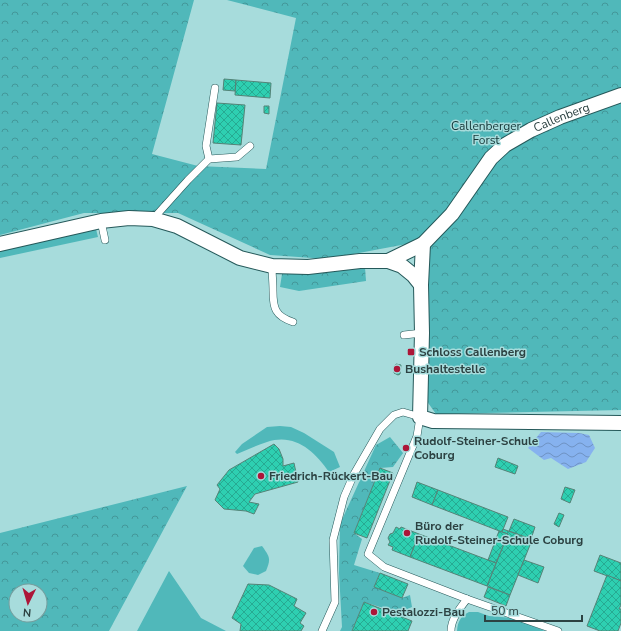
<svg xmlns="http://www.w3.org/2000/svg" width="621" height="631" font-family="'Nunito Sans',sans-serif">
  <defs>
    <pattern id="forest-crowns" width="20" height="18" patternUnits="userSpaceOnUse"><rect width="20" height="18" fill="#50b8ba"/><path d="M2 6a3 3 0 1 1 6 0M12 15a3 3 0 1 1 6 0" fill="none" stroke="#439799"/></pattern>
    <pattern id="water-waves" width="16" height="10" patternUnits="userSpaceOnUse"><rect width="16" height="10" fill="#86b2ef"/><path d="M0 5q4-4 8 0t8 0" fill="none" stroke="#6e92c3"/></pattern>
    <pattern id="building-cross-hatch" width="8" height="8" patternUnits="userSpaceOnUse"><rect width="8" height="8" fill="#2ecfb1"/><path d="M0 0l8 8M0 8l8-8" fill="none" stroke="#27aa92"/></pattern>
  </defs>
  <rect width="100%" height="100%" fill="#a7dcdc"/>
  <g fill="#50b8ba">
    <polygon points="96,229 98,237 0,258 0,250"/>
    <path d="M280,426L291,427L304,433L334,452L340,467L329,472C314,451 295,433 267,442C257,445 247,450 237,454L235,452L242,444L267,427Z"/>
    <path d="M262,546C270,557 271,559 266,571L258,575L249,573L243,566L254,548Z"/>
    <polygon points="169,571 201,618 226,631 137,631"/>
    <path d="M469,612H478L489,616L513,618L545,631H457C458,621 460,617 469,612Z"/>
  </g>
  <g fill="url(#forest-crowns)" fill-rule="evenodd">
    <polygon points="0,0 194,0 152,154 198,166 266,169 296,18 227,0 621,0 621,410 436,414 426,400 425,279 412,243 327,259 270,255 178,213 84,213 0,235"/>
    <polygon points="365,267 366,281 299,291 280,287 282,274"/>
    <polygon points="390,437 403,453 393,467 380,468 354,533 362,539 354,565 380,573 374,587 402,598 410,595 412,607 399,613 364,602 352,631 340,631 342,627 339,573 340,524 376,445"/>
    <path d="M187,486L109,631H0V533ZM16,591H40V615H16Z"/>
  </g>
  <polygon fill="url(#water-waves)" points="541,432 579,433 589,435 595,448 586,462 568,469 551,458 544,460 528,448"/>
  <g fill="url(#building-cross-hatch)" stroke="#548377">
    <polygon points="224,79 236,80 235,91 223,90"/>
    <polygon points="236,80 271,83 270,98 235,95"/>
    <polygon points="217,103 245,105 241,145 213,143"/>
    <polygon points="264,106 269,106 269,114 264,113"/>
    <polygon points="396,364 401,365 400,374 398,375 394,373 395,365"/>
    <polygon points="274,444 279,449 283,459 283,466 294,463 298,482 255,494 249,502 259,504 254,514 246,511 224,509 215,500 220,489 217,485 229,470"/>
    <polygon points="498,458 518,466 515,474 495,467"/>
    <polygon points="380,468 393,473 367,538 354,533"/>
    <polygon points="417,482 438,490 432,505 412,497"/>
    <polygon points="565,487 575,490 570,503 561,499"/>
    <polygon points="438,490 508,517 502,532 432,505"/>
    <polygon points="559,513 564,515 559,527 554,524"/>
    <polygon points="514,519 535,527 531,539 509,531"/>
    <polygon points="396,527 400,529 401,527 419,534 410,557 392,550 393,547 388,545 390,542 388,538 390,534 393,533"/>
    <polygon points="503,529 532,540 510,595 487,586 508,534 502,532"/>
    <polygon points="499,531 508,534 496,563 488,560"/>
    <polygon points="419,534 496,563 487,586 410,557"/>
    <polygon points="600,555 621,563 621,581 594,571"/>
    <polygon points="524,560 544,567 538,583 518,575"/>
    <polygon points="380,573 408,584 402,598 374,587"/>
    <polygon points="607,575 621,581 621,605 619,609 621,609 621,623 618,631 600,631 587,626"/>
    <polygon points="248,584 269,585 297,599 294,606 306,613 300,623 304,626 301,631 240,631 241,624 232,618"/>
    <polygon points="488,587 510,595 506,606 484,597"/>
    <polygon points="364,602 412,621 408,631 352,631"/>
  </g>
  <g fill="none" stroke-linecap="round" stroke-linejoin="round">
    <g stroke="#25595a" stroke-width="8">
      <g id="service">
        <polyline points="209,159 206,146 215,88"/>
        <polyline points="153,219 188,180 209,159 237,157 250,146"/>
        <polyline points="101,221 105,240"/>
        <path d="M272,266C272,274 273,282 273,291C273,308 275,316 293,322"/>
        <polyline points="404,335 422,333"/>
        <polyline points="322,631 335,602 333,540 344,497 354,474 380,429 394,415 403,412 420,417 417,436 368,554 384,567 467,599 558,631"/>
        <path d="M451,631C451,619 460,608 467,599"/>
      </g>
    </g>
    <g stroke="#25595a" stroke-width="16">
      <g id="minor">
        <polyline points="0,244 101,221 129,218 153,219 177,226 240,258 272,266 308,267 360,261 388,261 402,266 413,275 421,285"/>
        <polyline points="423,244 421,285 422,333 420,417 433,421 621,423"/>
        <path id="s1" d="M388,261L423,244L452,214L491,158L505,145L531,130L560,117L621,95"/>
      </g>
    </g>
    <use href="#service" stroke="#fff" stroke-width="7"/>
    <use href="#minor" stroke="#fff" stroke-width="14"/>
  </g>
  <g fill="#ac1638" stroke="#a7dcdc" stroke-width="1.5">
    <rect x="407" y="348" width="8" height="8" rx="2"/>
    <circle cx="397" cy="369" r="4"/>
    <circle cx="406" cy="448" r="4"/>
    <circle cx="261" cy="476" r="4"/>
    <circle cx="407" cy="533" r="4"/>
    <circle cx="374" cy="612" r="4"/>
  </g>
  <g text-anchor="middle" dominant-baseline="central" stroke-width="3" stroke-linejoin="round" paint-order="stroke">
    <g font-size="12" fill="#2c4242" stroke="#a7dcdc">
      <text stroke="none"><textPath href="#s1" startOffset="231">Callenberg</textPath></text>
    </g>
    <g font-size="12" fill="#143637" stroke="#a7dcdc">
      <text x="486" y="126">Callenberger<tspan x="486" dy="14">Forst</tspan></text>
    </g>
    <g font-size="12" font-weight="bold" fill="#2c4242" stroke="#a7dcdc" text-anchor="start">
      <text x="419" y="352">Schloss Callenberg</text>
      <text x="405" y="369">Bushaltestelle</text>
      <text x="414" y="441">Rudolf-Steiner-Schule<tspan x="414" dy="14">Coburg</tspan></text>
      <text x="269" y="476">Friedrich-Rückert-Bau</text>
      <text x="415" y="526">Büro der<tspan x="415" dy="14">Rudolf-Steiner-Schule Coburg</tspan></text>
      <text x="382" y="612">Pestalozzi-Bau</text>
    </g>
  </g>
  <g transform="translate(28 603) rotate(185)"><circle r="19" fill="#a7dcdc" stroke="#769e9e"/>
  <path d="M0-3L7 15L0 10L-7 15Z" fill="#ac1638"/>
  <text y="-6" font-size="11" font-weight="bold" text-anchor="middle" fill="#2c4242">N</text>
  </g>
  <path d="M485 615v6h97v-6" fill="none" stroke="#2c4242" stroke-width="2"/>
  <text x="491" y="615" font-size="12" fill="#2c4242" stroke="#a7dcdc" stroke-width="3" paint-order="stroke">50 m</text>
</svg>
